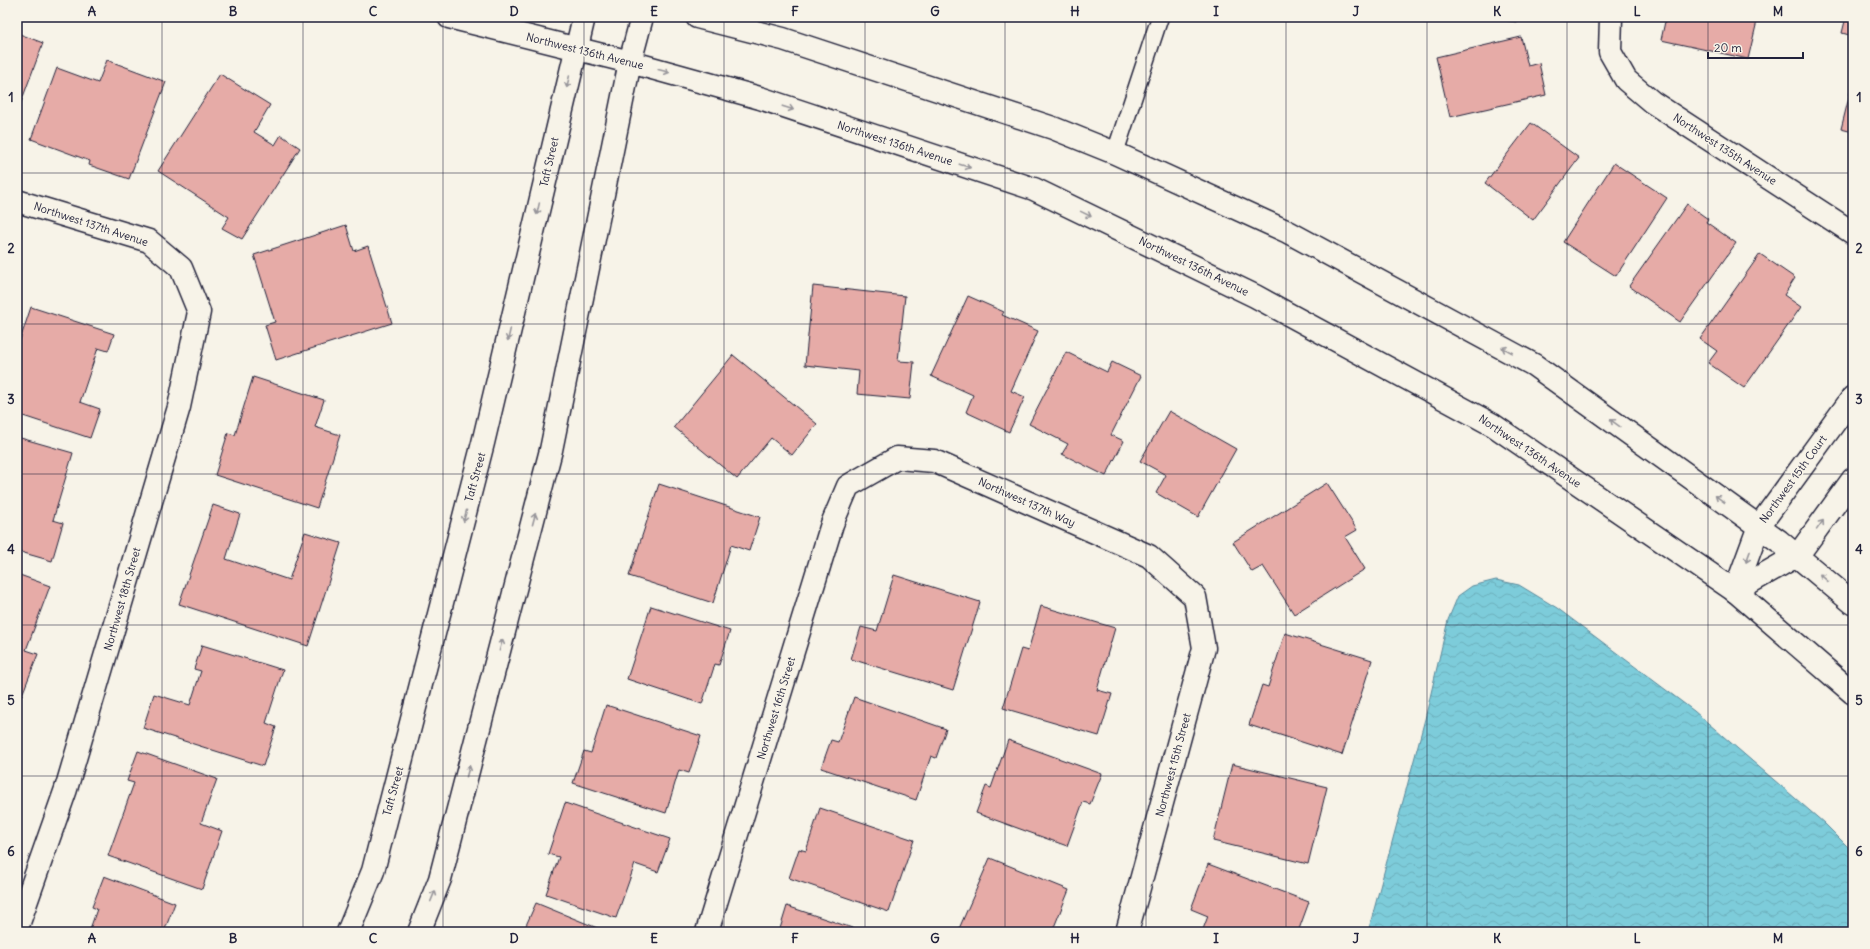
<svg xmlns="http://www.w3.org/2000/svg" width="1870" height="949" font-family="Delius,sans-serif">
  <defs>
    <pattern id="water-waves" width="16" height="10" patternUnits="userSpaceOnUse"><rect width="16" height="10" fill="#7dccda"/><path d="M0 5q4-4 8 0t8 0" fill="none" stroke="#6cafbc"/></pattern>
  </defs>
  <rect width="100%" height="100%" fill="#f7f3e8"/>
  <filter id="ink" filterUnits="userSpaceOnUse"><feTurbulence type="fractalNoise" baseFrequency=".025" numOctaves="2"/><feDisplacementMap in="SourceGraphic" scale="8" xChannelSelector="R" yChannelSelector="G"/><feConvolveMatrix kernelMatrix="1 2 1 2 8 2 1 2 1" color-interpolation-filters="sRGB"/></filter>
  <g filter="url(#ink)">
    <polygon fill="url(#water-waves)" stroke="#59889a" points="1496,580 1519,585 1557,608 1694,711 1824,823 1853,852 1853,932 1368,932 1425,719 1448,620 1458,596 1472,586"/>
    <g fill="#e6aba7" stroke="#22223b">
      <polygon points="1482,17 1518,17 1517,22"/>
      <polygon points="1666,17 1758,17 1748,59 1661,40"/>
      <polygon points="1846,17 1853,17 1853,36 1842,33"/>
      <polygon points="17,33 43,43 17,113"/>
      <polygon points="1521,37 1528,66 1539,63 1546,95 1450,117 1436,57"/>
      <polygon points="107,60 166,82 129,179 89,165 90,161 31,139 57,68 98,83"/>
      <polygon points="220,74 270,105 254,132 275,145 281,135 300,148 242,239 222,228 229,217 158,171"/>
      <polygon points="1853,81 1853,132 1841,129"/>
      <polygon points="1531,123 1579,158 1533,220 1485,183"/>
      <polygon points="1614,163 1667,198 1616,276 1563,242"/>
      <polygon points="1687,204 1708,219 1706,222 1736,243 1680,322 1629,286"/>
      <polygon points="346,225 354,251 368,246 392,323 276,360 265,325 275,322 254,255"/>
      <polygon points="1760,254 1795,278 1784,295 1801,307 1744,388 1708,363 1717,351 1700,339"/>
      <polygon points="813,286 905,296 898,361 914,362 910,399 857,394 859,371 805,365"/>
      <polygon points="968,296 1004,312 1002,315 1038,331 1011,391 1025,397 1009,432 966,412 973,395 931,376"/>
      <polygon points="31,307 114,334 108,351 98,348 80,402 100,409 90,438 17,414 17,349"/>
      <polygon points="1066,352 1107,372 1112,362 1141,376 1111,435 1124,441 1106,476 1062,454 1068,444 1029,424"/>
      <polygon points="733,355 817,424 792,455 771,438 737,479 674,427"/>
      <polygon points="253,377 324,400 315,427 340,435 317,508 215,475 228,433 235,435"/>
      <polygon points="1169,411 1236,449 1198,517 1156,493 1166,475 1140,461"/>
      <polygon points="17,437 73,453 53,520 63,523 52,561 17,551"/>
      <polygon points="1327,483 1357,530 1345,537 1365,569 1294,614 1263,566 1252,572 1233,542"/>
      <polygon points="659,484 760,517 749,551 731,545 713,603 629,576"/>
      <polygon points="213,505 240,514 226,559 289,580 305,532 341,543 308,646 179,604"/>
      <polygon points="17,574 50,586 26,650 38,654 22,695 17,693"/>
      <polygon points="894,575 980,602 953,690 851,659 861,627 877,631"/>
      <polygon points="651,606 730,631 719,665 715,664 702,704 627,679"/>
      <polygon points="1041,606 1115,628 1097,690 1112,694 1099,736 1003,708 1021,649 1028,651"/>
      <polygon points="1285,633 1372,660 1342,755 1249,725 1262,685 1268,687"/>
      <polygon points="202,645 283,670 266,723 276,727 263,766 143,728 154,694 190,705 201,671 194,669"/>
      <polygon points="854,697 946,729 936,758 931,756 916,800 821,768 831,740 838,742"/>
      <polygon points="606,705 701,736 689,773 679,770 666,813 573,783 584,751 591,753"/>
      <polygon points="1008,740 1102,774 1090,804 1083,802 1067,846 976,813 986,786 991,788"/>
      <polygon points="138,751 217,779 201,823 222,831 202,889 108,856 134,783 127,781"/>
      <polygon points="1232,764 1327,787 1308,864 1213,841"/>
      <polygon points="565,803 670,839 658,872 635,864 616,918 546,894 559,857 548,854"/>
      <polygon points="820,808 914,840 889,912 789,878 799,849 806,851"/>
      <polygon points="990,858 1069,890 1052,932 958,931"/>
      <polygon points="1208,864 1309,902 1298,932 1202,932 1208,916 1191,909"/>
      <polygon points="104,876 175,903 164,932 89,932 97,909 92,907"/>
      <polygon points="536,903 607,932 523,932"/>
      <polygon points="787,906 855,929 854,932 779,932"/>
    </g>
    <g fill="none" stroke-linecap="round" stroke-linejoin="round">
      <g stroke="#22223b" stroke-width="19">
        <polyline id="service" points="1115,153 1160,17"/>
      </g>
      <g stroke="#22223b" stroke-width="25">
        <g id="minor">
          <polyline points="449,17 630,62 760,98 1034,189 1255,296 1493,425 1735,591 1853,693"/>
          <polyline points="697,17 783,39 1053,128 1115,153 1288,232 1534,365 1779,541 1853,603"/>
          <polyline points="1611,17 1610,52 1626,80 1652,102 1853,233"/>
          <polyline points="17,201 149,241 181,268 199,312 179,407 66,789 17,928"/>
          <polyline points="1735,591 1759,526 1853,397"/>
          <polyline points="1735,591 1798,555 1853,479"/>
          <polyline points="348,932 373,871 483,443 584,17"/>
          <polyline points="419,932 440,879 551,450 630,62 642,17"/>
          <polyline points="707,932 832,524 848,486 897,458 934,461 1149,556 1195,597 1204,648 1127,932"/>
        </g>
      </g>
      <use href="#service" stroke="#f7f3e8" stroke-width="16"/>
      <use href="#minor" stroke="#f7f3e8" stroke-width="22"/>
    </g>
    <defs><path id="oneway-shaft" d="M-6 0H5M1.5-3L5.5 0L1.5 3" fill="none" stroke-width="1.6" stroke-linecap="round" stroke-linejoin="round"/></defs>
    <g stroke="#97959a">
      <use href="#oneway-shaft" transform="translate(664 71) rotate(15)"/>
      <use href="#oneway-shaft" transform="translate(568 82) rotate(103)"/>
      <use href="#oneway-shaft" transform="translate(788 108) rotate(18)"/>
      <use href="#oneway-shaft" transform="translate(965 166) rotate(18)"/>
      <use href="#oneway-shaft" transform="translate(538 209) rotate(103)"/>
      <use href="#oneway-shaft" transform="translate(1086 214) rotate(26)"/>
      <use href="#oneway-shaft" transform="translate(509 335) rotate(103)"/>
      <use href="#oneway-shaft" transform="translate(1507 350) rotate(-152)"/>
      <use href="#oneway-shaft" transform="translate(1615 423) rotate(-144)"/>
      <use href="#oneway-shaft" transform="translate(1720 499) rotate(-144)"/>
      <use href="#oneway-shaft" transform="translate(465 516) rotate(105)"/>
      <use href="#oneway-shaft" transform="translate(534 519) rotate(-75)"/>
      <use href="#oneway-shaft" transform="translate(1820 525) rotate(-55)"/>
      <use href="#oneway-shaft" transform="translate(1748 557) rotate(110)"/>
      <use href="#oneway-shaft" transform="translate(1824 578) rotate(-139)"/>
      <use href="#oneway-shaft" transform="translate(501 645) rotate(-75)"/>
      <use href="#oneway-shaft" transform="translate(468 771) rotate(-75)"/>
      <use href="#oneway-shaft" transform="translate(433 896) rotate(-68)"/>
    </g>
  </g>
  <path fill="none" stroke="#22223b" stroke-width="1" stroke-opacity="0.55" d="M162,17V932M303,17V932M443,17V932M584,17V932M724,17V932M865,17V932M1005,17V932M1146,17V932M1286,17V932M1427,17V932M1567,17V932M1708,17V932M17,173H1853M17,324H1853M17,474H1853M17,625H1853M17,776H1853"/>
  <g text-anchor="middle" dominant-baseline="central" stroke-width="3" stroke-linejoin="round" paint-order="stroke">
    <g font-size="11" fill="#22223b" stroke="#f7f3e8">
      <text transform="translate(585 51) rotate(14)">Northwest 136th Avenue</text>
      <text transform="translate(895 143) rotate(18)">Northwest 136th Avenue</text>
      <text transform="translate(1725 149) rotate(33)">Northwest 135th Avenue</text>
      <text transform="translate(549 162) rotate(-77)">Taft Street</text>
      <text transform="translate(91 224) rotate(18)">Northwest 137th Avenue</text>
      <text transform="translate(1194 266) rotate(26)">Northwest 136th Avenue</text>
      <text transform="translate(1530 451) rotate(34)">Northwest 136th Avenue</text>
      <text transform="translate(475 477) rotate(-75)">Taft Street</text>
      <text transform="translate(1793 479) rotate(-54)">Northwest 15th Court</text>
      <text transform="translate(1027 502) rotate(24)">Northwest 137th Way</text>
      <text transform="translate(122 599) rotate(-74)">Northwest 18th Street</text>
      <text transform="translate(776 708) rotate(-73)">Northwest 16th Street</text>
      <text transform="translate(1173 765) rotate(-75)">Northwest 15th Street</text>
      <text transform="translate(393 791) rotate(-75)">Taft Street</text>
    </g>
  </g>
  <rect width="1870" height="949" fill="none" stroke="#f7f3e8" stroke-width="44"/>
  <path d="M1708 52v6h95v-6" fill="none" stroke="#22223b" stroke-width="2"/>
  <text x="1714" y="52" font-size="12" fill="#22223b" stroke="#f7f3e8" stroke-width="3" paint-order="stroke">20 m</text>
  <rect x="22" y="22" width="1826" height="905" fill="none" stroke="#22223b" stroke-width="1.5"/>
  <g font-size="13" text-anchor="middle" font-weight="bold" fill="#22223b">
    <text x="92" y="16">A</text>
    <text x="233" y="16">B</text>
    <text x="373" y="16">C</text>
    <text x="514" y="16">D</text>
    <text x="654" y="16">E</text>
    <text x="795" y="16">F</text>
    <text x="935" y="16">G</text>
    <text x="1075" y="16">H</text>
    <text x="1216" y="16">I</text>
    <text x="1356" y="16">J</text>
    <text x="1497" y="16">K</text>
    <text x="1637" y="16">L</text>
    <text x="1778" y="16">M</text>
    <text x="11" y="102">1</text>
    <text x="1859" y="102">1</text>
    <text x="11" y="253">2</text>
    <text x="1859" y="253">2</text>
    <text x="11" y="404">3</text>
    <text x="1859" y="404">3</text>
    <text x="11" y="554">4</text>
    <text x="1859" y="554">4</text>
    <text x="11" y="705">5</text>
    <text x="1859" y="705">5</text>
    <text x="11" y="856">6</text>
    <text x="1859" y="856">6</text>
    <text x="92" y="943">A</text>
    <text x="233" y="943">B</text>
    <text x="373" y="943">C</text>
    <text x="514" y="943">D</text>
    <text x="654" y="943">E</text>
    <text x="795" y="943">F</text>
    <text x="935" y="943">G</text>
    <text x="1075" y="943">H</text>
    <text x="1216" y="943">I</text>
    <text x="1356" y="943">J</text>
    <text x="1497" y="943">K</text>
    <text x="1637" y="943">L</text>
    <text x="1778" y="943">M</text>
  </g>
</svg>
